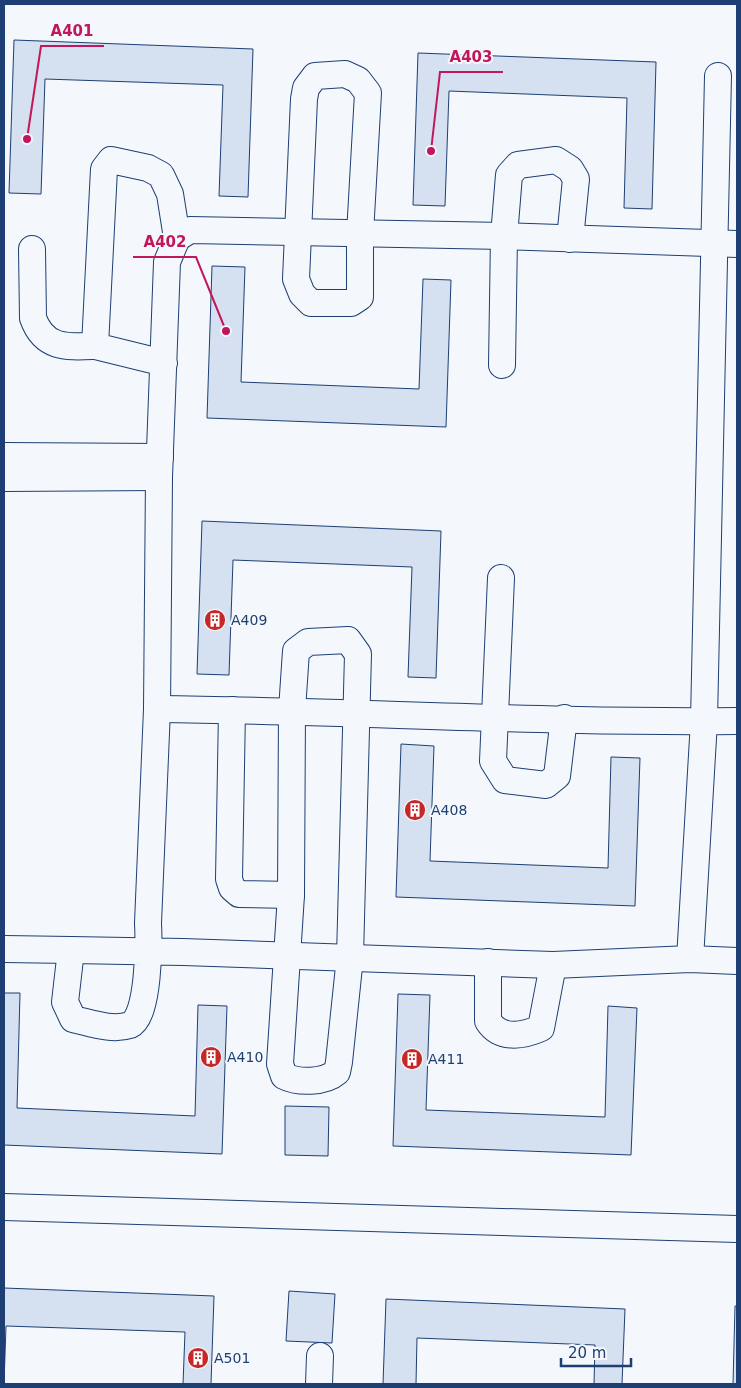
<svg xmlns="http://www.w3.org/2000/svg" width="741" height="1388" font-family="'DejaVu Sans',sans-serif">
  <rect width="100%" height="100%" fill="#f4f7fb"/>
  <g fill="#d5e0f0" stroke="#1d3f73">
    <polygon points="14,40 253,49 248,197 219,196 223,85 45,79 41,194 9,193"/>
    <polygon points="418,53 656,62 652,209 624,208 627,98 449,91 445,206 413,205"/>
    <polygon points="212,266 245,267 241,382 419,389 423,279 451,280 446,427 207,418"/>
    <polygon points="202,521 441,531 436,678 408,677 412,567 233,560 229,675 197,674"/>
    <polygon points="401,744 434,746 430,861 608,868 611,757 640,758 635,906 396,897"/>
    <polygon points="4,993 20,993 17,1108 195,1116 198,1005 227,1006 222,1154 4,1145"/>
    <polygon points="398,994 430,995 426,1110 605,1117 608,1006 637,1008 631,1155 393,1146"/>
    <polygon points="285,1106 329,1107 328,1156 285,1155"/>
    <polygon points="4,1288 214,1296 211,1384 183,1384 185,1332 6,1326 4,1384"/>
    <polygon points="289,1291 335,1294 332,1343 286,1341"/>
    <polygon points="386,1299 625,1309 622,1384 594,1384 595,1345 417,1338 416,1384 383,1384"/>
    <polygon points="735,1306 737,1306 737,1384 733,1384"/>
  </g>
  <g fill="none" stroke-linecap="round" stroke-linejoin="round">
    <g stroke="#1d3f73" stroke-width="28">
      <g id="minor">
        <polygon points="345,74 358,80 368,93 360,234 360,297 351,303 311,303 302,294 296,279 304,99 306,88 315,76"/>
        <polyline points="177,238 190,230 504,236 737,244"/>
        <path d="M32,249L33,318C44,349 67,347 95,346"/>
        <path d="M164,363L95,346L104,169L111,160L148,168L161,175L170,194L177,238L167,262L159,477L157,709L148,923C149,942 149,1017 130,1025C112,1031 91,1023 73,1019L65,1002L71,950L183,952L553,965L690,959L737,961"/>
        <polyline points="502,365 504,236 509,175 518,165 556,160 570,169 576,179 570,239"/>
        <polyline points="4,456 160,457"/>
        <polyline points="4,478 159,477"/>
        <polyline points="501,578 493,761 505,780 546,785 557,776 564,718"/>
        <path d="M348,640L358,654L350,957L339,1062L337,1072C324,1083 298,1083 284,1076L280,1064L291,895L292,710L296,651L308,642Z"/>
        <path d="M157,709C350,711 544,723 737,721"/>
        <polyline points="232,710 229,879 232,888 239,894 291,895"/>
        <polyline points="4,949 71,950"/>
        <polyline points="690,959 704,721 718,76"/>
        <path d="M488,962V1021C500,1040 523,1036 541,1028L553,965"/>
        <polyline points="4,1207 737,1229"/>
        <polyline points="319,1384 320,1356"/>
      </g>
    </g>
    <use href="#minor" stroke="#f4f7fb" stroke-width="26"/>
  </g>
  <defs>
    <g id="building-disc" transform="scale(1.125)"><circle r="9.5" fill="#c62828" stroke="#f4f7fb"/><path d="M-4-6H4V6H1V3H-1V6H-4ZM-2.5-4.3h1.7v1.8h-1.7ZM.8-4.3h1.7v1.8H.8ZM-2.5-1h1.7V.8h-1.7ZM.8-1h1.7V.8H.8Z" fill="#fff"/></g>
  </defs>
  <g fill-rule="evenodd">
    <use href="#building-disc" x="215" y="620"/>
    <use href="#building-disc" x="415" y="810"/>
    <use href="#building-disc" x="211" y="1057"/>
    <use href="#building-disc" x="412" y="1059"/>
    <use href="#building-disc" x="198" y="1358"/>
  </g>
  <g text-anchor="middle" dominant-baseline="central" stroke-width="4" stroke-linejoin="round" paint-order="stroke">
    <g font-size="14" fill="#1d3f73" stroke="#f4f7fb" text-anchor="start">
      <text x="231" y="620">A409</text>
      <text x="431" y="810">A408</text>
      <text x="227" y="1057">A410</text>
      <text x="428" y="1059">A411</text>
      <text x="214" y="1358">A501</text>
    </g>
  </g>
  <path fill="none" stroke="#c2185b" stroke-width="2" d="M27 139L41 46H104M431 151L440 72H503M226 331L196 257H133"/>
  <g fill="#c2185b" stroke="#f4f7fb" stroke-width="2">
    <circle cx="27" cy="139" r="5"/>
    <circle cx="431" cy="151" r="5"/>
    <circle cx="226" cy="331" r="5"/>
  </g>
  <g font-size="15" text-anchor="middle" font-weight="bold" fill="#c2185b" stroke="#f4f7fb" stroke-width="4" stroke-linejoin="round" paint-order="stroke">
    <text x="72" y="36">A401</text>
    <text x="471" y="62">A403</text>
    <text x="165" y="247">A402</text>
  </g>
  <rect width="741" height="1388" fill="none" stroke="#1d3f73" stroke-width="10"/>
  <path d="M561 1358v8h70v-8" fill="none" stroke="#1d3f73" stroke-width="2.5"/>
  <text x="568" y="1358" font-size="15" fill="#1d3f73" stroke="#f4f7fb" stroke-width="4" paint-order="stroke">20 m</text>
</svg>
